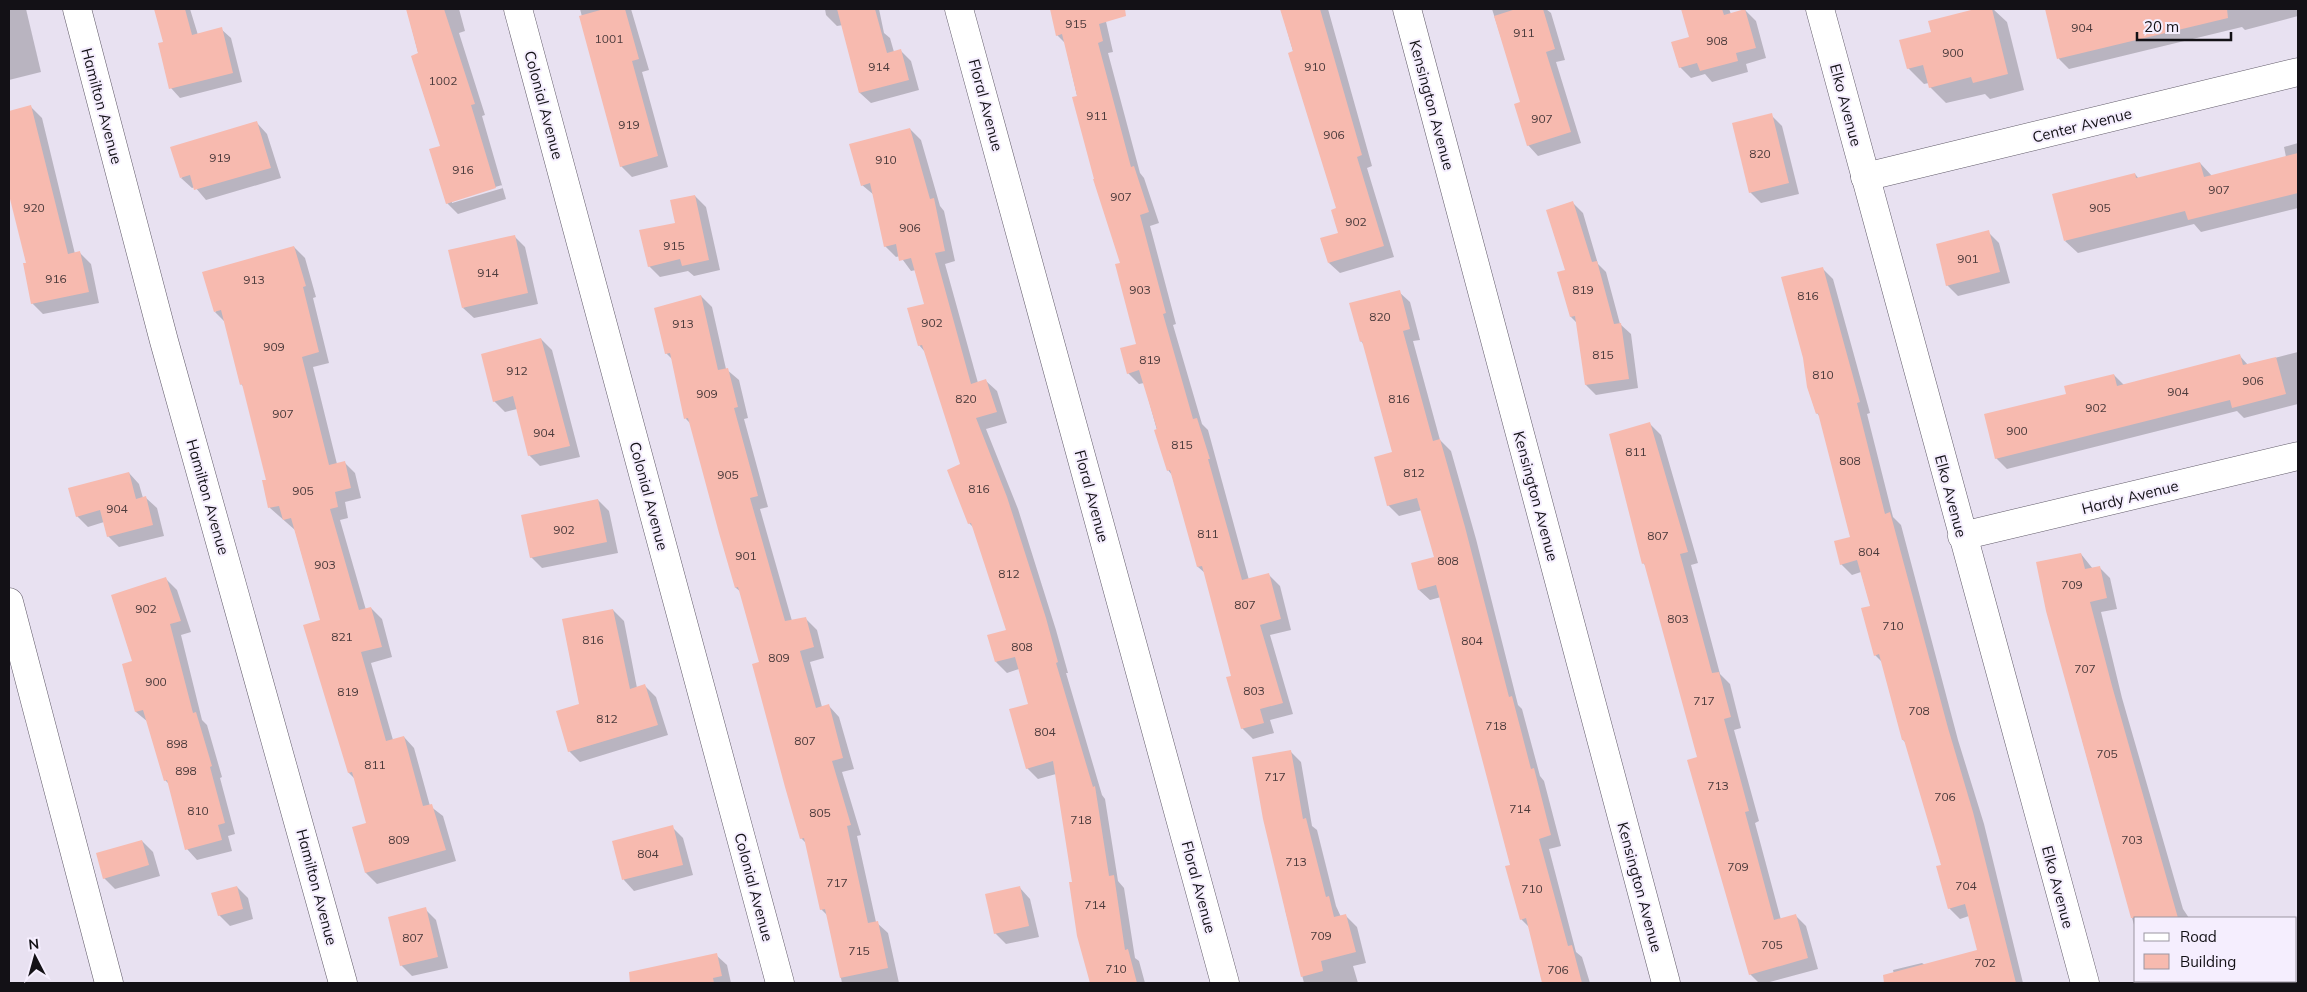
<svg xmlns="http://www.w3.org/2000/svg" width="2307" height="992" font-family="Mulish,sans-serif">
  <rect width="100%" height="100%" fill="#e8e1f1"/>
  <g fill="#0003" fill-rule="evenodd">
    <polygon points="9,9 26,9 41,72 9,80"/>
    <polygon points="155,9 190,9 198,35 221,29 231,38 242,82 180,98 171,88 165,43"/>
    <path d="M407,9H459L465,31L459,33L485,115L482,116L506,199L458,214L447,203L442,147ZM502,185L503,188L452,203V200Z"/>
    <polygon points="580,9 631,9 649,70 642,72 668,167 632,177 621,166"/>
    <polygon points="825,9 879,9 884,33 890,38 894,52 900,50 911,61 919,90 871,103 860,93 843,25 837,26 826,15"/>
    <polygon points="1064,9 1100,9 1104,13 1113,52 1108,53 1140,173 1144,178 1159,223 1150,226 1176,324 1173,325 1202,424 1208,430 1249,580 1269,575 1280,586 1291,630 1270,635 1293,714 1270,720 1274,733 1253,739 1242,728 1232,677 1205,573 1198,567 1172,475 1168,470 1144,383 1139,384 1128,373 1137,344 1122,264 1096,179 1065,43 1057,35 1052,12"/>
    <polygon points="1281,9 1328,9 1372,166 1367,168 1394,257 1340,273 1329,263 1340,234 1338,209"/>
    <polygon points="1492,9 1546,9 1551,13 1565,60 1556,62 1581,143 1538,156 1528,145 1522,103"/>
    <polygon points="1682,9 1729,9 1731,14 1745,10 1756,21 1766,58 1746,64 1748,72 1712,82 1705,74 1691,78 1680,67 1691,38"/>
    <polygon points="1980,9 1993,9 2007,22 2024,90 1990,99 1985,94 1946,103 1930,87 1929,83 1924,84 1908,68 1932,33 1929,22"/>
    <polygon points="2053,9 2298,9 2298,16 2245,30 2242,27 2069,69 2059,59 2047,10"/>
    <polygon points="31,107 42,118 75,254 80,253 91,264 99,303 43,314 32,303 27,264 9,190 9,112"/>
    <polygon points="1771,115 1782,126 1799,194 1761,203 1750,192"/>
    <polygon points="257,123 267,134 281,178 206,200 195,187 192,188 181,178"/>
    <polygon points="910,129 921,140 940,206 944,211 955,261 945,264 978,383 986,381 997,391 1007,423 986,429 1018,509 1056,630 1068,673 1066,673 1102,795 1105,799 1118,881 1124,888 1135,958 1139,961 1145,983 1091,983 1078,936 1073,883 1056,774 1038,779 1027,768 1029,704 1019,669 1007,673 996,662 1007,631 975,529 969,523 962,465 925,352 919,345 926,305 916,270 911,271 900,256 896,257 885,246 874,195 862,185"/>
    <polygon points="2298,143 2298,208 2201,232 2194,224 2078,253 2065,241 2135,174 2139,179 2200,163 2212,176 2286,157 2284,147"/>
    <polygon points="695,196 706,207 720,270 694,276 688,271 660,277 649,266"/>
    <polygon points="1573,203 1583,213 1598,264 1606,272 1620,324 1631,334 1638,388 1596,395 1586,385 1577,323 1571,317 1566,270"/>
    <polygon points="1988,232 1999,243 2010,283 1958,296 1947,285"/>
    <polygon points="514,236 525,247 538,304 474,318 463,308"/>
    <polygon points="294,247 305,258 316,297 313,298 329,363 313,367 337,464 345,463 355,473 361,498 345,502 348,518 340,520 366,610 371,608 382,619 392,657 371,663 393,740 404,737 414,748 430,806 443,816 456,861 377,884 366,873 354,828 368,824 355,779 349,773 321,621 295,530 270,508 263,481 267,480 244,387 241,384 225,322 215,312"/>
    <polygon points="1822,268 1833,279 1870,413 1867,414 1893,517 1901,525 1958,740 1984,824 2023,983 1896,983 1893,970 1922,963 1925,965 1979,951 1969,916 1960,919 1949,908 1942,866 1907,744 1903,740 1883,663 1875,655 1871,607 1861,572 1852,575 1841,564 1851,538 1820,417 1817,413"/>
    <polygon points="1399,292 1410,302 1420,340 1413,341 1440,440 1451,451 1476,539 1518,705 1522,709 1540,776 1544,781 1561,846 1549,849 1576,952 1582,957 1590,983 1544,983 1529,927 1521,919 1511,866 1441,597 1430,600 1419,590 1435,558 1422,510 1399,516 1388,505 1393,453 1364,345 1361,341"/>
    <polygon points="701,296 712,307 726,369 739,380 748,418 744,419 768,507 760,509 792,621 806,619 817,630 824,658 810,662 822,707 829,706 839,717 854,769 842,772 861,835 857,836 876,922 888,933 899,983 842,983 828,916 821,909 807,844 801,838 760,663 741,592 736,588 691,424 686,419 673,360 666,353"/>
    <polygon points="541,339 552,350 580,457 540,466 529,455 517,409 505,412 494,401"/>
    <polygon points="2298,352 2298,404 2244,418 2237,411 2007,469 1996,458 2068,394 2114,375 2124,385 2240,356 2248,365"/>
    <polygon points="1650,424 1661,435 1698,563 1691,565 1720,674 1730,684 1741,728 1734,730 1759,821 1755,823 1781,920 1796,916 1806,926 1818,969 1766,983 1759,983 1750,974 1698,758 1647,567 1643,563"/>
    <polygon points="129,473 139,484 143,498 146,498 157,508 164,536 119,547 108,536 104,522 88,527 77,516"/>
    <polygon points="598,500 609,511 618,553 542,568 531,557"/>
    <polygon points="2081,554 2093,569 2099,567 2110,578 2117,609 2101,612 2122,698 2183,909 2189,918 2136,918 2136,932 2082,739"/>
    <polygon points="166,579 177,590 191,632 181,635 202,720 207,725 222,777 220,778 235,834 228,836 232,851 197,860 187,849 169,784 165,780 148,722 136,712 124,664 134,662"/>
    <polygon points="613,610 624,621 637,688 645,686 656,697 668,735 580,762 569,751 581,705"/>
    <polygon points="1290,751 1301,762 1312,826 1317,830 1336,906 1341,917 1346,916 1357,927 1366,963 1353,966 1358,983 1304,983 1285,909"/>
    <polygon points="672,827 683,838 693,875 634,891 624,880 614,842"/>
    <polygon points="142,841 153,852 160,876 115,889 104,878"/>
    <polygon points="237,887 248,898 253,919 230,926 219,915"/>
    <polygon points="1020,888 1030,899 1039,937 1006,944 995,933"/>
    <polygon points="425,909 436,920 448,968 412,976 401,965"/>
    <polygon points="716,955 727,965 731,983 643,983 640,971"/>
  </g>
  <g fill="#f7baaf">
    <polygon points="154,9 185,9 192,35 222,27 233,73 169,89 158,43 163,42"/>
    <polygon points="406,9 444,9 475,104 471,105 496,188 446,204 429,149 440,146 411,56 418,53"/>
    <polygon points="604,9 625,9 639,59 632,61 658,156 620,167 579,16"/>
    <polygon points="837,9 875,9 887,53 901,49 909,80 859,93"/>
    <polygon points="1050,9 1125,9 1126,16 1099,24 1103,41 1098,43 1131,167 1134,166 1149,212 1140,215 1166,313 1163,314 1193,419 1197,418 1210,459 1208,459 1242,580 1269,573 1281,619 1260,625 1283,703 1260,709 1264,723 1241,729 1226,677 1231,676 1202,566 1197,567 1170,470 1167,471 1154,430 1157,429 1139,370 1127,374 1120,348 1136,344 1115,264 1120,263 1093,179 1094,179 1072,97 1077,96 1062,34 1056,36"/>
    <polygon points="1280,9 1320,9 1362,155 1357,157 1384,246 1328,263 1320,238 1338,233 1331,210 1336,208 1288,53 1293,51"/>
    <polygon points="1516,9 1543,9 1555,49 1546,52 1571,132 1527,146 1514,104 1520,102 1494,16"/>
    <polygon points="1681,9 1722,9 1724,15 1745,9 1756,48 1736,53 1738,61 1700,71 1697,63 1679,68 1671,42 1689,37"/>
    <polygon points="1975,9 1992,9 2008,74 1973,83 1971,77 1929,88 1923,65 1907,69 1899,40 1931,32 1928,21"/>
    <polygon points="2045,9 2227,9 2228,18 2057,59"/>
    <polygon points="31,105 68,254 80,251 89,292 31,304 23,263 26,263 9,195 9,111"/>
    <polygon points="1772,113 1789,183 1749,193 1732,123"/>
    <polygon points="257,121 271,168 194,190 190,175 180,178 170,147"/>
    <polygon points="910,128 930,199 934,198 945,251 935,253 971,384 986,379 997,412 976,418 1007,497 1046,618 1058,662 1056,663 1093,787 1095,786 1109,876 1114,875 1125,950 1128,949 1137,983 1090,983 1077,936 1069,882 1072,882 1053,761 1026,769 1009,709 1028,704 1015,657 995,662 987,635 1006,630 971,523 968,524 947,470 960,464 922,345 918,346 907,308 924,304 911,258 899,261 896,244 884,247 870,183 861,186 849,144"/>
    <polygon points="2298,153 2298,193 2188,220 2185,211 2064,241 2052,194 2135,173 2136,178 2200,162 2204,177"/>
    <polygon points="695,195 709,260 682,266 680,259 648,267 639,230 675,223 670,200"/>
    <polygon points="1573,201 1592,262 1597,261 1614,324 1621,323 1629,379 1585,385 1575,316 1570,317 1557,272 1565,270 1546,210"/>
    <polygon points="1989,230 2000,272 1946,286 1936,244"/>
    <polygon points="515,235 528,293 462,308 448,250"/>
    <polygon points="294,246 306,286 303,287 319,352 302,357 329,465 345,461 351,488 335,492 338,507 330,509 359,610 371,607 382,647 361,652 386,741 404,736 423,806 432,804 446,850 365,873 352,827 366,823 352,772 348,773 303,625 320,620 291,518 283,520 279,506 268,508 262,480 266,480 242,384 240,385 221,310 214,312 202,272"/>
    <polygon points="1823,267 1860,402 1857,403 1885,514 1890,512 1948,728 1973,812 2016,983 1884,983 1883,975 1977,950 1965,904 1948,909 1936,866 1941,865 1904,740 1902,740 1879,654 1874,656 1861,608 1870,606 1857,560 1840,565 1834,541 1850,537 1818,413 1816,414 1807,387 1803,358 1781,277"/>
    <polygon points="1400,290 1410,329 1403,331 1433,441 1440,439 1465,527 1509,697 1512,696 1531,769 1534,768 1551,835 1539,839 1568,946 1572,945 1582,983 1542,983 1526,918 1520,920 1505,866 1510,865 1436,585 1418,590 1411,563 1434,557 1417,498 1387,506 1374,457 1392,452 1362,341 1360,342 1349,303"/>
    <polygon points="701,295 718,370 728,368 738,407 734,408 758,496 750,498 785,621 806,617 814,647 800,651 816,708 829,704 843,758 832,761 851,825 847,826 868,923 878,921 888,968 840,978 825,909 820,910 804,838 800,839 785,787 752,664 759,662 738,587 735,588 719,533 688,418 684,419 670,353 665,354 654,308"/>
    <polygon points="541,338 570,446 528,456 513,396 493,402 481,354"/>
    <polygon points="2240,354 2243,365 2276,357 2286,394 2232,408 2230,400 1995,459 1984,414 2066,394 2064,386 2114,374 2117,386"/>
    <polygon points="1650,422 1688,552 1680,554 1712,673 1719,672 1731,717 1724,719 1749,811 1745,812 1774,920 1796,914 1808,958 1749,975 1687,760 1697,757 1644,563 1642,564 1609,434"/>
    <polygon points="129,472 136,499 146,496 153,525 107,537 100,510 76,517 68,488"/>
    <polygon points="598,499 607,542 530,558 521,515"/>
    <polygon points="2081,553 2085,569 2100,566 2107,598 2090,602 2112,686 2178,918 2131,918 2046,611 2036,562"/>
    <polygon points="166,577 181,621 170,624 193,713 196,712 212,766 210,767 225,823 218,825 222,840 185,850 167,780 164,781 143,710 135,712 122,664 132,661 111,595"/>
    <polygon points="613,609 630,689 645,684 658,725 568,752 556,711 579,704 562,619"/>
    <polygon points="1291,750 1303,819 1306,818 1326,897 1329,896 1334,917 1346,914 1356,952 1321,961 1323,971 1301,977 1263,819 1252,757"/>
    <polygon points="673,825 683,865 622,880 612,841"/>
    <polygon points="142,840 149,865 103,879 96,853"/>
    <polygon points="237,886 243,909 218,916 211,893"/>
    <polygon points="1020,886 1029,926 994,934 985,894"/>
    <polygon points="426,907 438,957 400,966 388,917"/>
    <polygon points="717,953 722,976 713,978 714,983 630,983 629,972"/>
  </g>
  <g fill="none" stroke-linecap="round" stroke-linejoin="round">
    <g stroke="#615b69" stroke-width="29">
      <g id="minor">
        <polyline points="77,9 164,341 343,983"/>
        <polyline points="518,9 780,983"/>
        <polyline points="959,9 1225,983"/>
        <polyline points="1407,9 1666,983"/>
        <polyline points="1820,9 2085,983"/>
        <polyline points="1865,177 2298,72"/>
        <polyline points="1962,536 2298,456"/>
        <polyline points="9,602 109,983"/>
      </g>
    </g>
    <use href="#minor" stroke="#fff" stroke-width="28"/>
  </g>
  <g text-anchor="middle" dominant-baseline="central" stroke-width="4" stroke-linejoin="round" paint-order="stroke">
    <g font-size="12" fill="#4c3b3c">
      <text x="1076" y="23">915</text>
      <text x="2082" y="27">904</text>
      <text x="1524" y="32">911</text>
      <text x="609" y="38">1001</text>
      <text x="1717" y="40">908</text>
      <text x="1953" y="52">900</text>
      <text x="879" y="66">914</text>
      <text x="1315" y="66">910</text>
      <text x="443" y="80">1002</text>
      <text x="1097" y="115">911</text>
      <text x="1542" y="118">907</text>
      <text x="629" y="124">919</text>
      <text x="1334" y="134">906</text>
      <text x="1760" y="153">820</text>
      <text x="220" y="157">919</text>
      <text x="886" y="159">910</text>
      <text x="463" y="169">916</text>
      <text x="2219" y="189">907</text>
      <text x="1121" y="196">907</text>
      <text x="34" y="207">920</text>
      <text x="2100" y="207">905</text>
      <text x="1356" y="221">902</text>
      <text x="910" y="227">906</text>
      <text x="674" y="245">915</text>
      <text x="1968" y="258">901</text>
      <text x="488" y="272">914</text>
      <text x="56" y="278">916</text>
      <text x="254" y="279">913</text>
      <text x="1140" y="289">903</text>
      <text x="1583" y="289">819</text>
      <text x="1808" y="295">816</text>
      <text x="1380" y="316">820</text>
      <text x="932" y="322">902</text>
      <text x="683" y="323">913</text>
      <text x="274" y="346">909</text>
      <text x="1603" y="354">815</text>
      <text x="1150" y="359">819</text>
      <text x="517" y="370">912</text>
      <text x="1823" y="374">810</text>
      <text x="2253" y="380">906</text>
      <text x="2178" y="391">904</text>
      <text x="707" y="393">909</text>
      <text x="966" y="398">820</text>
      <text x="1399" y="398">816</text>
      <text x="2096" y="407">902</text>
      <text x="283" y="413">907</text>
      <text x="2017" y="430">900</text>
      <text x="544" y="432">904</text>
      <text x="1182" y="444">815</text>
      <text x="1636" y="451">811</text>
      <text x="1850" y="460">808</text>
      <text x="1414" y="472">812</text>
      <text x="728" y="474">905</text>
      <text x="979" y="488">816</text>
      <text x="303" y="490">905</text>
      <text x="117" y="508">904</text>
      <text x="564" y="529">902</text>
      <text x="1208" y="533">811</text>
      <text x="1658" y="535">807</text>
      <text x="1869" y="551">804</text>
      <text x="746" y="555">901</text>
      <text x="1448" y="560">808</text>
      <text x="325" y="564">903</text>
      <text x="1009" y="573">812</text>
      <text x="2072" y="584">709</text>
      <text x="1245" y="604">807</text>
      <text x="146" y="608">902</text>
      <text x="1678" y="618">803</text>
      <text x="1893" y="625">710</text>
      <text x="342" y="636">821</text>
      <text x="593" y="639">816</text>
      <text x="1472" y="640">804</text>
      <text x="1022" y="646">808</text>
      <text x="779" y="657">809</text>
      <text x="2085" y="668">707</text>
      <text x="156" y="681">900</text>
      <text x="1254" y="690">803</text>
      <text x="348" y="691">819</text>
      <text x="1704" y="700">717</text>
      <text x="1919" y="710">708</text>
      <text x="607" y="718">812</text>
      <text x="1496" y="725">718</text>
      <text x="1045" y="731">804</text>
      <text x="805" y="740">807</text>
      <text x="177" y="743">898</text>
      <text x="2107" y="753">705</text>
      <text x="375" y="764">811</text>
      <text x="186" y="770">898</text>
      <text x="1275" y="776">717</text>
      <text x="1718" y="785">713</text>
      <text x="1945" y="796">706</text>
      <text x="1520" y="808">714</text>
      <text x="198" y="810">810</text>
      <text x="820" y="812">805</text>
      <text x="1081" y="819">718</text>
      <text x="399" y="839">809</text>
      <text x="2132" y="839">703</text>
      <text x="648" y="853">804</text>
      <text x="1296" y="861">713</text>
      <text x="1738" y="866">709</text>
      <text x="837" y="882">717</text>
      <text x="1966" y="885">704</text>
      <text x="1532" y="888">710</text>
      <text x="1095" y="904">714</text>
      <text x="1321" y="935">709</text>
      <text x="413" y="937">807</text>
      <text x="1772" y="944">705</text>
      <text x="859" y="950">715</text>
      <text x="1985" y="962">702</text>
      <text x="1116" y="968">710</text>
      <text x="1558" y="969">706</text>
    </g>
    <g font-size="15" fill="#131116" stroke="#f5eefe">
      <text transform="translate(544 105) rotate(75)">Colonial Avenue</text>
      <text transform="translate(986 105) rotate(75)">Floral Avenue</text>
      <text transform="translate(1432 105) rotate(75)">Kensington Avenue</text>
      <text transform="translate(1846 105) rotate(75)">Elko Avenue</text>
      <text transform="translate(102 106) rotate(75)">Hamilton Avenue</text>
      <text transform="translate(2082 125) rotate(-14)">Center Avenue</text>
      <text transform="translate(649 496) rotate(75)">Colonial Avenue</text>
      <text transform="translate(1092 496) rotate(75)">Floral Avenue</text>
      <text transform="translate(1536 496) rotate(75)">Kensington Avenue</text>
      <text transform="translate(1951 496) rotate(75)">Elko Avenue</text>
      <text transform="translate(208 497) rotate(74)">Hamilton Avenue</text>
      <text transform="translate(2130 497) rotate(-14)">Hardy Avenue</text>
      <text transform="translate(317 887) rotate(75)">Hamilton Avenue</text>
      <text transform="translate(754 887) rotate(75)">Colonial Avenue</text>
      <text transform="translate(1199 887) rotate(75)">Floral Avenue</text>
      <text transform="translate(1640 887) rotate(75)">Kensington Avenue</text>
      <text transform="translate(2058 887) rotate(75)">Elko Avenue</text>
    </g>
  </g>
  <rect width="2307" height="992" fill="none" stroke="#131116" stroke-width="20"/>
  <rect x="2134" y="917" width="162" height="65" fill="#f5eefe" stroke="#9b96a1"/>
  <rect x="2144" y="933" width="25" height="8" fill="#ffffff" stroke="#9b96a1"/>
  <text x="2180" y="942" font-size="15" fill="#131116">Road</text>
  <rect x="2144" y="954" width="25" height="15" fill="#f7baaf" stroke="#9b96a1"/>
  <text x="2180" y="967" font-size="15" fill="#131116">Building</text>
  <g transform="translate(35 957) rotate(354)" stroke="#f5eefe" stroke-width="4" paint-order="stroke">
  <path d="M0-4L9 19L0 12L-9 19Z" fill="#131116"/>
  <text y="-8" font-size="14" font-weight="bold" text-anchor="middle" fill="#131116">N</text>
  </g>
  <path d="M2137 32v8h94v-8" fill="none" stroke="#131116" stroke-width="2.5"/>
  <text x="2144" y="32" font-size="15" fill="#131116" stroke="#f5eefe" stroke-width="4" paint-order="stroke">20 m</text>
</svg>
